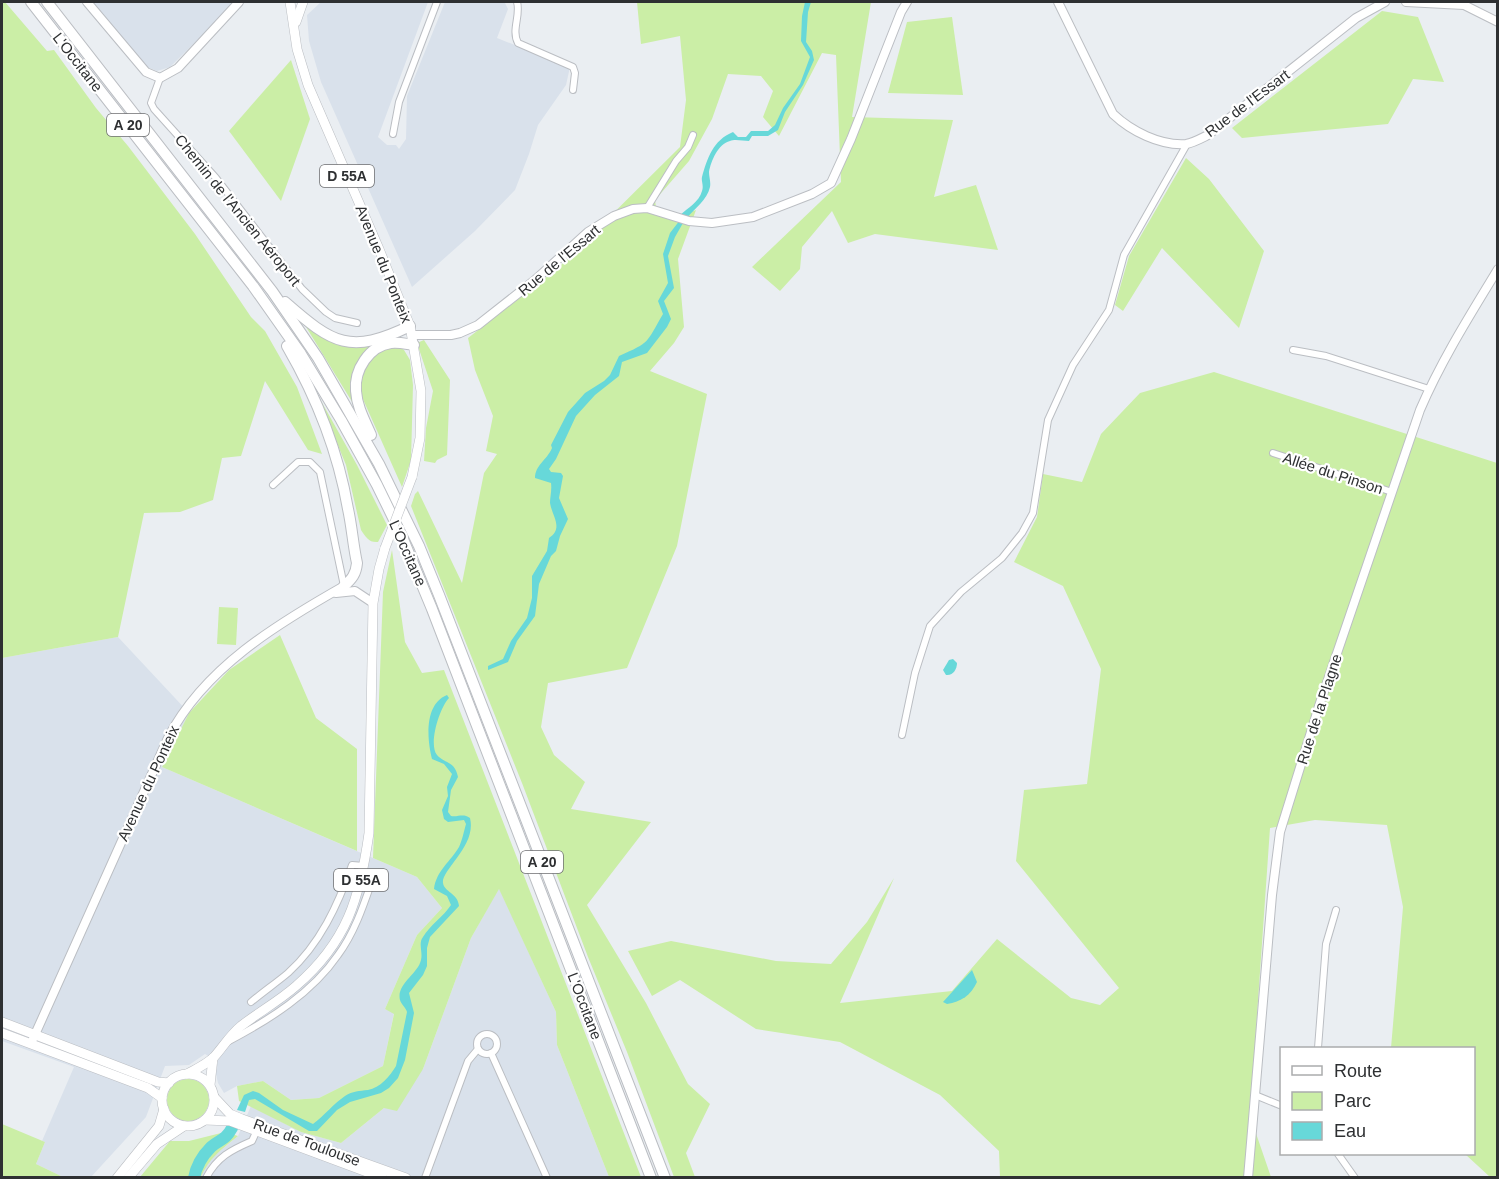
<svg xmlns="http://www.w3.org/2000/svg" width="1499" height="1179" font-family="Arial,sans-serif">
  <rect width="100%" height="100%" fill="#eaeef2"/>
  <g fill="#d9e1eb">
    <polygon points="92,2 236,2 170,67 157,71 147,67"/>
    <polygon points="321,2 428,2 378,137 387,145 396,145 399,149 406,139 407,96 445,2 505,3 508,9 497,38 570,67 566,85 538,125 529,154 515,190 475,231 412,287 321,82 309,41 307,15"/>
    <polygon points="118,637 189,713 162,767 417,877 442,908 417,935 385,1009 394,1013 383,1066 319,1098 291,1100 263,1081 237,1086 224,1093 218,1083 215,1070 218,1062 205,1054 189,1065 165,1066 146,1117 91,1177 63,1177 36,1164 45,1142 42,1141 74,1067 2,1041 2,658"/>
    <polygon points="499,888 556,1012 557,1045 609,1177 201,1178 204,1169 215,1155 238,1136 251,1106 301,1132 341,1143 384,1108 423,1069 471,938"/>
  </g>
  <g fill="#cbeea6">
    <polygon points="2,2 5,2 47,51 54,50 96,108 128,146 195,234 251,317 265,331 297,387 322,454 308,450 265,381 241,456 222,458 213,500 180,512 144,513 118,637 2,658"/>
    <polygon points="637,2 871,2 852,117 953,120 934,197 976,185 998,250 875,234 848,243 832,211 802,247 800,269 780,291 752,267 841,182 836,55 822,53 779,136 763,117 773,91 761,76 728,74 712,119 689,161 655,200 657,215 671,219 696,210 678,259 684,327 674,343 650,371 707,394 677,546 627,668 548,683 541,727 554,755 585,782 571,809 651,822 587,905 646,1003 688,1084 710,1104 686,1153 695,1177 674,1177 627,1052 588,957 522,783 411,506 415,494 418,491 462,583 484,473 497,454 486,451 493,416 475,370 468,338 558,268 680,147 686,100 680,36 641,44"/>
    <polygon points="1382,11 1418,17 1444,82 1413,79 1388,124 1242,138 1232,128"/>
    <polygon points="952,17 963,95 888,93 907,22"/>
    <polygon points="291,60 310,119 281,201 229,131"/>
    <polygon points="1186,158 1209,179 1264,251 1239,328 1162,248 1123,311 1115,305 1129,256"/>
    <path d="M303,322C333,345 338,347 376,344C350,366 353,372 354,405Z"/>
    <polygon points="424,340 450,380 447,455 437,460 435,463 424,461 426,428 433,391 417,343"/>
    <path d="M396,345L404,350L410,360L413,385L411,460L402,487L362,397C361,390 359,379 361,372C367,356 382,350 396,345Z"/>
    <polygon points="1214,372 1497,463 1497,1177 1490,1177 1465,1154 1474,1154 1474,1048 1391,1048 1403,907 1387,825 1315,820 1270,828 1250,1116 1271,1177 1000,1177 999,1151 940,1095 840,1042 756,1029 680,980 652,996 628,951 671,941 776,961 831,964 867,922 894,878 840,1003 952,991 997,939 1071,998 1100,1005 1119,988 1016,861 1024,790 1087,784 1101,669 1063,586 1014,562 1037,517 1043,474 1082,482 1101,434 1140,393"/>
    <path d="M316,392L357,465L387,525L378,542C369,543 366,537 361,530L346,465Z"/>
    <polygon points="392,550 405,642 422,673 444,670 641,1177 609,1177 557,1045 556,1012 499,889 471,938 423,1069 397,1111 384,1108 341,1143 301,1132 239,1101 237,1086 263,1081 291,1100 319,1098 383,1066 394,1014 385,1009 417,935 442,908 417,877 373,858 383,592"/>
    <polygon points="219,607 238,608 236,645 217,644"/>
    <polygon points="280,635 316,718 357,749 357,851 162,767 189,713 229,670"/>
    <circle cx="188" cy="1100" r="21"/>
    <polygon points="2,1124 45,1142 36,1164 63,1177 2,1177"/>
    <path d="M225,1132L238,1136C223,1148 208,1159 201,1177H140L170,1141H189Z"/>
  </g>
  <g fill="#67d8d9">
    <path d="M805,2H811L808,12L806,42L812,51L814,60L803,85L785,112L778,130L768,136H752L749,141C743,141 735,139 730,141C718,144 711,161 709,172C709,177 711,182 710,187C707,200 695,208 687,218L680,215C688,208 699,202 702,191C704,186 701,181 702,177C707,159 713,140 733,132L738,137H746L751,131H768L775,125L783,108L800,84L810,57L801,41L802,16Z"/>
    <path d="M680,220L683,223L675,237L668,256L674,288L664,301L671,319L667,327L647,353L622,362L619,376L595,395L576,416L556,459L549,469L551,472L561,473L563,476L559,498L568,519L560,536L556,551L551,556L539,584L535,616L517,641L508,662L488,670V666L503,659L511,641L527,618L532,598V576L547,551L549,538C564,528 552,516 550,503C550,497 552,490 551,483L535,478C535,465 547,460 552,448L551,445L568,412L585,393L604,381L610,375L619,356C651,342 646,343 663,314L658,301L668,283L663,254L670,233Z"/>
    <path d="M953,659L957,663C957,669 953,676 946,675L943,670L949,660Z"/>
    <path d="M447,695L449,698C440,707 428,744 437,755C445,764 455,761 458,777L451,790L448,812L451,816C459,817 463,813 470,818C477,846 441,870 443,883C444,892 458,893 459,906L430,937L427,948V966L423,975L409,993L414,1013L405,1060L398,1078L389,1088L381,1093L350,1102L337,1110L317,1131H309L255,1099L249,1100L245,1112L237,1110L244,1095L253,1091L259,1093L283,1110L313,1124C325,1115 333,1104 345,1096C353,1091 359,1091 368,1090C380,1088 390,1076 396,1066L407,1012C406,1008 401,1004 400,1000C396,984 418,974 421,960C423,952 418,943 423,937C430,925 443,917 451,905L447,896L434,889C436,871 451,861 459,847C462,841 464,831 466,824L464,820L448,822L444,819L442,810L448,796L447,787L452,774L444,764L432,759C427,740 424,704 447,695Z"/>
    <path d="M972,970L977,982C971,995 961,1002 947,1004L943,1002Z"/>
  </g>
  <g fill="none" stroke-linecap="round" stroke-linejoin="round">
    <path stroke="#67d8d9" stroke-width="12" d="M194,1178C196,1167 203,1155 211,1147C220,1139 225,1141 232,1128"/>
    <g stroke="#bbbec3" stroke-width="8">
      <g id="street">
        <path d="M517,2C521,15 511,30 518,43L573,67L575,73L573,90"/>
        <polyline points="160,78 151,103 154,109 216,178 302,289 326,312 335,318 357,323"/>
        <polyline points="393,134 399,102 437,2"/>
        <polyline points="647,208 676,161 688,147 693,135"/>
        <polyline points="1293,350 1326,356 1429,389"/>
        <polyline points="1273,453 1392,492"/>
        <polyline points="273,485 298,462 310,462 320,472 344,586"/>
        <polyline points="902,735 915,673 930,626 961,592 1002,558 1022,533 1033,513 1048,420 1073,365 1109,310 1124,255 1187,144"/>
        <path d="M251,1002C263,992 276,983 288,973C320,944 338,905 352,865L364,866"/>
        <circle cx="487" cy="1044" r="10"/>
        <path d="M229,1041C269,1020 312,993 338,955C355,932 364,904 373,878L363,875"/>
        <polyline points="1318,1048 1326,944 1336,910"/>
        <polyline points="491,1053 547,1178"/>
        <polyline points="1255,1095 1282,1106"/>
        <polyline points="1338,1154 1355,1178"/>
        <path d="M206,1178C217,1157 231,1150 252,1141L257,1130"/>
        <polyline points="425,1178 468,1061 478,1049"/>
      </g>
    </g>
    <g stroke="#bbbec3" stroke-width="10">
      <g id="secondary">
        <polyline points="87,2 146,72 160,78 178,68 239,2"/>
        <path d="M1058,2L1113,114C1131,131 1160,146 1186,144C1193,143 1202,138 1208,135L1356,18L1385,2"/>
        <polyline points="1406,2 1464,5 1498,22"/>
        <polyline points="412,335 451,335 460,333 478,325 535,280 588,232 614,216 633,209 647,208 689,221 712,223 753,217 812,194 831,183 851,139 901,12 907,2"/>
        <polyline points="336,593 355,591 373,603"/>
        <path d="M33,1039L168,738C204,668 277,624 344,586"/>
        <path d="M1248,1178L1272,895L1280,832L1320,703L1420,410C1441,361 1470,315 1498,269"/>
      </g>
    </g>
    <g stroke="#bbbec3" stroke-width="10">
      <g id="primary">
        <polyline points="290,2 297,49 308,85 379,249 410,326 421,391 420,438 412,477"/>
        <polyline points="296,22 303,2"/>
        <polyline points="2,1022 158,1082 169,1083"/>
        <polyline points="2,1033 148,1088 162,1098"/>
        <path d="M187,1074C196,1069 207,1064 214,1057C223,1047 230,1035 241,1026C259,1012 279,1001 296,986C347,942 360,898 369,833L373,603L379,569L385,548"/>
        <circle cx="188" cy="1100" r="26"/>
        <polyline points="210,1085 213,1058"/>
        <polyline points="214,1097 230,1114 242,1119 406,1178"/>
        <polyline points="205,1120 230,1121 383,1178"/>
        <polyline points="117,1178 159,1126 164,1109"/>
        <polyline points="128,1178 157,1144 184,1126"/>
      </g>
    </g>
    <g stroke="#bbbec3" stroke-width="12">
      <g id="highway">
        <polyline points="31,2 253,286 301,354 341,420 377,485 400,532 432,609 651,1178"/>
        <polyline points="47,2 272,291 318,358 379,464 419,546 439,595 665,1178"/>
        <path d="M285,302C333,344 350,355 410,326"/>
        <path d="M287,346C316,396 338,451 348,509C352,527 353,545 357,563C356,574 352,579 344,586"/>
        <path d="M371,435C365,421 357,407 356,391C354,370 369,346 391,343C399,342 406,344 414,345"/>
      </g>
    </g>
    <use href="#street" stroke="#fff" stroke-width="6"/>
    <use href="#secondary" stroke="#fff" stroke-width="8"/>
    <use href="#primary" stroke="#fff" stroke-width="9"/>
    <use href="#highway" stroke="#fff" stroke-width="10"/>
    <g stroke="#bbbec3" stroke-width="10" stroke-linecap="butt">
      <polyline id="primary-bridge" points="385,548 412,477"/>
    </g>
    <use href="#primary-bridge" stroke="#fff" stroke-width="9"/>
  </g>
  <g text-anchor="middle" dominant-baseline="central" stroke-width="4.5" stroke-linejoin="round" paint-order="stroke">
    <g fill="#fff" stroke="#6d6e70" stroke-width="1.5">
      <rect x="107" y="114" width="42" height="22" rx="4.5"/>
      <rect x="320" y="165" width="54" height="22" rx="4.5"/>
      <rect x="521" y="851" width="42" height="22" rx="4.5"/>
      <rect x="334" y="869" width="54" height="22" rx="4.5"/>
    </g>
    <g font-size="14" font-weight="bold" fill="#2e3032">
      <text x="128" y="125">A 20</text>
      <text x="347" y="176">D 55A</text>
      <text x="542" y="862">A 20</text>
      <text x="361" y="880">D 55A</text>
    </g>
    <g font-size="15" fill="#2e3032" stroke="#fff">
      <text transform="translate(78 62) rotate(52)">L'Occitane</text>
      <text transform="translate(1247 103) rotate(-37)">Rue de l'Essart</text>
      <text transform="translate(238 210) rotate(51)">Chemin de l'Ancien Aéroport</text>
      <text transform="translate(559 260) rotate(-40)">Rue de l'Essart</text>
      <text transform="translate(384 264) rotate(68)">Avenue du Ponteix</text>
      <text transform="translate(1333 473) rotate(18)">Allée du Pinson</text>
      <text transform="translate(408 553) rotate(66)">L'Occitane</text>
      <text transform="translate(1319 709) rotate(-72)">Rue de la Plagne</text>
      <text transform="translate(148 783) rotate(-65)">Avenue du Ponteix</text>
      <text transform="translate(585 1006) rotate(69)">L'Occitane</text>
      <text transform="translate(307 1142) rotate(20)">Rue de Toulouse</text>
    </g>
  </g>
  <rect width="1499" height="1179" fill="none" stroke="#2e3032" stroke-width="6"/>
  <rect x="1280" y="1047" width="195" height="108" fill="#ffffff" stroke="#abacad" stroke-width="1.5"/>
  <rect x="1292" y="1066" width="30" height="9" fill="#ffffff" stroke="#abacad" stroke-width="1.5"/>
  <text x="1334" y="1077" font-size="18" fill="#2e3032">Route</text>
  <rect x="1292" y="1092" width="30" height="18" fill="#cbeea6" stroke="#abacad" stroke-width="1.5"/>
  <text x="1334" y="1107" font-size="18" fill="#2e3032">Parc</text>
  <rect x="1292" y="1122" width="30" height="18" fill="#67d8d9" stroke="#abacad" stroke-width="1.5"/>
  <text x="1334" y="1137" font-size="18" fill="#2e3032">Eau</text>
</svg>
